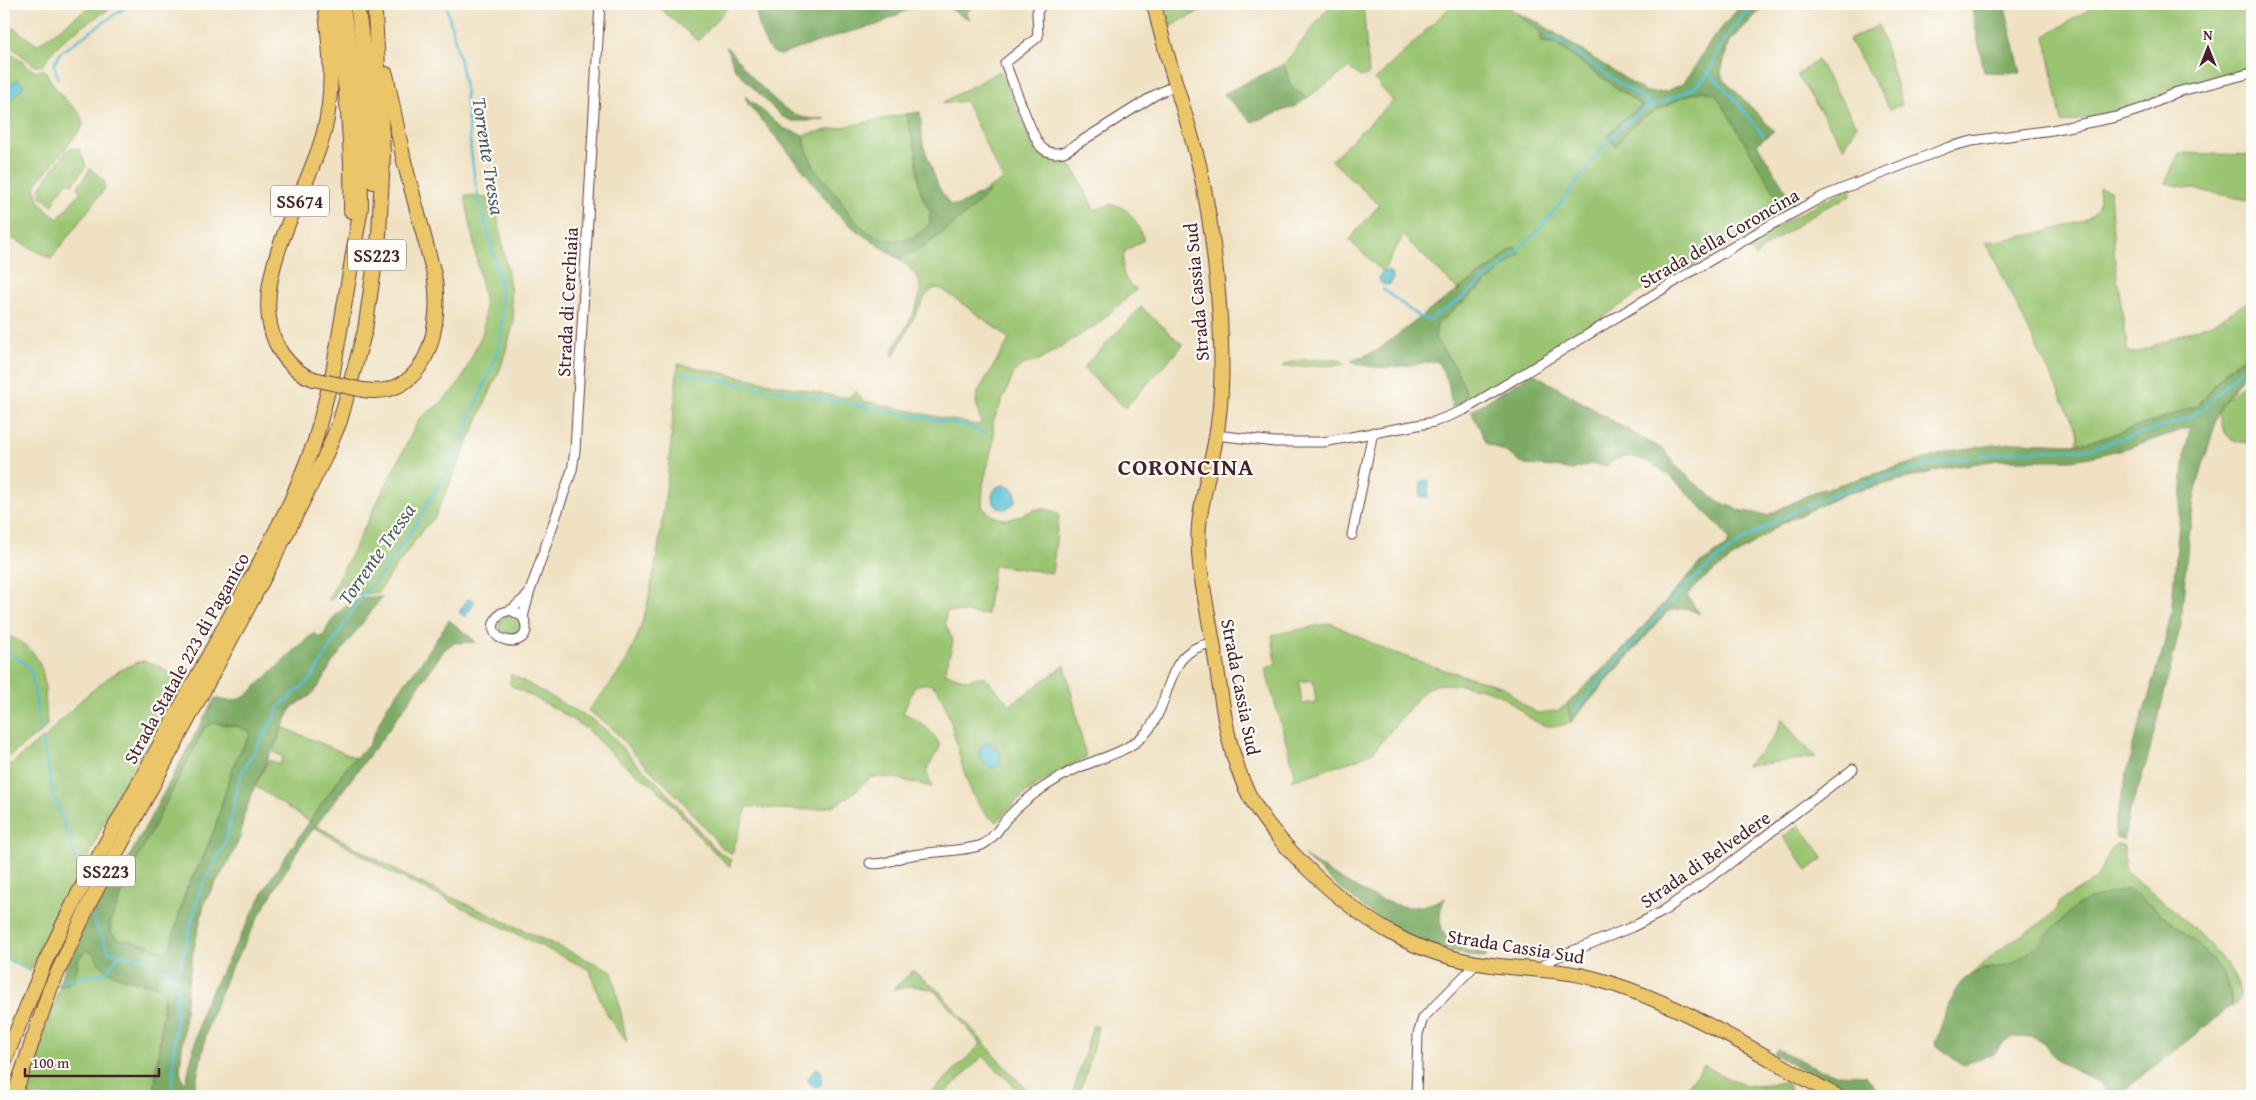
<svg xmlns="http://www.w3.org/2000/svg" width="2256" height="1100" font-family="'Gentium Book Plus',serif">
  <rect width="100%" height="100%" fill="#fdfcf7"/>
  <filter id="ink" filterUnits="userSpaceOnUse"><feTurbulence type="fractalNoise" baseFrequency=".02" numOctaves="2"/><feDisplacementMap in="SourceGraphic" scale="10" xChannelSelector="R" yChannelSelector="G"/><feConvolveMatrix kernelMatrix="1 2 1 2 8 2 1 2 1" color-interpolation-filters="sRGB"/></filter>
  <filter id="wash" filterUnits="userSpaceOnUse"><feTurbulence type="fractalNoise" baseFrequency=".0096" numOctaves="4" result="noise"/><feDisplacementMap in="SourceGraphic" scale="20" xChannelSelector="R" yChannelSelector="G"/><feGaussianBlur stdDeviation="1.12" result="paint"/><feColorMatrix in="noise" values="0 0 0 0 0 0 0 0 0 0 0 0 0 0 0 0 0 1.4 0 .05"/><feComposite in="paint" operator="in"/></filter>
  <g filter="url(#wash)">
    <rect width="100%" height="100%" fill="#efe1c2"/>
    <g fill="#9ac471" stroke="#72724e" fill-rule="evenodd">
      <path d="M94,4H118C91,21 58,37 43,66H35L4,41V21L37,45Z"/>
      <polygon points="655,4 731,4 698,41"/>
      <polygon points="1165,4 1213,4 1171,26"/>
      <polygon points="1331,4 1363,4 1369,74 1361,77 1349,68 1307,98 1291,87 1284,64"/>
      <path d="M1453,4H1506L1542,34L1544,43H1554L1642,106L1624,118L1616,146L1626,132L1642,118L1685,96L1702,91L1713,93L1719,99L1787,213L1690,267L1686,261C1613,309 1543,362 1466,402L1465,389L1455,367L1435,338L1437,324L1521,253L1514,247L1495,264L1458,290L1403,236L1383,272L1349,240L1379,205L1331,160L1393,101L1375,80Z"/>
      <polygon points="2098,4 2252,4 2252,66 2236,74 2173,88 2157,97 2114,113 2062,123 2045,36"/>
      <polygon points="1879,25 1902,105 1890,109 1849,40"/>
      <path d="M4,47L34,71L45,70C49,79 56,89 62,96C71,107 85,112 82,128L36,184C33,199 47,212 58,219L81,191L77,188L90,169L104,180L105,188L51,259L4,234Z"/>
      <polygon points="1817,60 1857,125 1844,148 1797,75"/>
      <path d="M1000,71L1037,155L1053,162L1067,161L1076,173L1094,210C1099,209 1108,204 1113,205C1130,206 1139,227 1144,240L1125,251C1121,267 1121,281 1137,289L1098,324L1036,362L1025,364L1015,371L993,422L994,439L983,485L982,507C1015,540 1027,493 1059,515L1052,573L994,565L987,615L947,611L945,623L953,641L945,673L967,680L984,676L1010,705L1065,665L1086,757C1053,774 1021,792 997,822C962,803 960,741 945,706C942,699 940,690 933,686C927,682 921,684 915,686L903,713C917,719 936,732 940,747L926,771L932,787L894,778L871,777C860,787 848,799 834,805C811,814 772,808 747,807L732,854L721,847L683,802L638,758L612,728L588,710C606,690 625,668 635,642C645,619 649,596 654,572C667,504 671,434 678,364L838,397L848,398L856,391L863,401L976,425L981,424L976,401L978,392L1009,340L1000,331L942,289L935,288L926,295L893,357L892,352C901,335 925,301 919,282C916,272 906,265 899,259C907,252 917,251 926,245C948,230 968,210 989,192L987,190L1003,180L965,101L944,104L943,102Z"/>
      <path d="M906,114L916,152L919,186L924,200L930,211V223C908,250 877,244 854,220C848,213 844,205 839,198C819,173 810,168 803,135Z"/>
      <polygon points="72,148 80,150 86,166 73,184 68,181 54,199 56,200 52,206 41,196 40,188 66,151"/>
      <polygon points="2179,153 2252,155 2252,201 2165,183"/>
      <path d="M2098,187L2110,190L2115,262L2128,352L2135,353L2219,320L2252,299V351L2226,371L2197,406L2100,439L2075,444L2079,438L2078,432L1986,242C2007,239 2091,228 2098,207C2100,202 2098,193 2098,187Z"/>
      <polygon points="1850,188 1851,196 1820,210 1762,249 1756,257 1745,244 1823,201"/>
      <polygon points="465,195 494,199 509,279 514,322 501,367 434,519 424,528 378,592 359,595 359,591 344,594 328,600 419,419 442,402 461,381 483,332 485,306"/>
      <polygon points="1141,307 1183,345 1125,408 1083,368"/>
      <path d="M1333,359L1342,361L1345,365L1282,367C1295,357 1317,360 1333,359Z"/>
      <path d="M2252,374V443C2228,443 2222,434 2219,410L2224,402Z"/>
      <circle cx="510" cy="626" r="11"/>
      <path d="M1331,623L1386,650L1445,670L1504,687L1526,707L1538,713L1557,711L1567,704L1571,722C1535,737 1524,707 1497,694C1486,688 1444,681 1433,686C1430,687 1426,690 1423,692L1373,752L1353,761L1291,781L1295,773L1265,669L1276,663L1272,635ZM1313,680L1316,702L1302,704L1299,682Z"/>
      <path d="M4,634C52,653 43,681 47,725L41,733L32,738L4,761Z"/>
      <path d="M145,661L163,668L180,682L106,817L84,868L30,971L4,958V767L13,763L41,739L46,738C63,715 116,663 145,661Z"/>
      <polygon points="511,674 597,723 608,732 635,762 659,784 714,848 731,860 730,867 707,845 668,800 652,785 617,759 585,728 556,709 510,685"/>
      <path d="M1782,718L1797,738L1816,757L1745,766C1762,752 1776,740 1782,718Z"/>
      <path d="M214,723C225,725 244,725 251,734L238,755L215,828L203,858L187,887L170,948L162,951L149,945L116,938L111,932L110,922L137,859L205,727Z"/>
      <polygon points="282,727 356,758 310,822 255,786 269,760 280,764 283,757 273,752"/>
      <path d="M315,825L410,878L612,971L627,1042C607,1019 599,1000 590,970L390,872L314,827Z"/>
      <polygon points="1799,825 1824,858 1808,870 1783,837"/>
      <path d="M2117,844L2124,846C2124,857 2122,867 2130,875C2139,884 2151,891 2160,899C2178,913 2248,975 2239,998C2238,1002 2234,1004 2231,1006C2231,1001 2231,995 2230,990C2222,956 2157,911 2129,889L2088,900L2062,919L2022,958L2003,967L1982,969L1961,983L2007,944L2041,923L2057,910L2059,902L2096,879L2112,848Z"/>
      <path d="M86,949C99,955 95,961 104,968C119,980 142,982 160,987L164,994L154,1096H24L58,991L62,986L74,980L78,960Z"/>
      <polygon points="913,971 939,991 1012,1075 1035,1096 1024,1096 983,1056 942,1096 928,1096 981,1044 934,990 914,986 893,989"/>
      <polygon points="1093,1025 1098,1027 1086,1075 1079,1091 1077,1096 1072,1096"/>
      <path d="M1704,1065C1735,1083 1746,1091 1783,1082L1788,1085L1790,1091L1787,1096H1680Z"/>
      <polygon points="1650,1089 1671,1096 1645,1096"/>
    </g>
    <g fill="#7baa63" stroke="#626447" fill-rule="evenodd">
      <path d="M754,4H919L877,25L842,34L780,55C762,53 758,19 754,4Z"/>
      <polygon points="943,4 978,4 966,12 970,19 960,15"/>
      <polygon points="1742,4 1766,4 1728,44 1721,72 1724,79 1774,131 1757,144 1793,202 1784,209 1719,99 1713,93 1702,91 1685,96 1642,118 1626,132 1615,146 1607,136 1624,118 1642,106 1554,43 1540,41 1542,34 1516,13 1538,22 1644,91 1653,93 1667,91 1684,83 1713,38"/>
      <polygon points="1971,4 2004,4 2021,73 1984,72"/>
      <path d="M726,46C743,66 775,107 798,116C807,119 816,119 825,119L806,121H792L781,116L735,69Z"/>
      <polygon points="1284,64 1291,87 1307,98 1296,106 1252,122 1223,94"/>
      <path d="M745,96L783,128L803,135C810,168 819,173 839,198C844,205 848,213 854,220C877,243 909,250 930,223V211L924,200L919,186L916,152L906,114L920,112L923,144L938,186L950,205H960L987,190L989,192C969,214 944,233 919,249C913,254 906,253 899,259L857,231L836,213L800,166L748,104Z"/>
      <path d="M1514,247L1521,253L1437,324L1435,338L1455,367L1465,389L1466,402L1452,407L1448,381L1437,361C1406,365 1380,373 1351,361L1378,350L1430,310L1495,264Z"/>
      <path d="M2252,351V368L2243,375L2219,410L2195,493L2188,542L2181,624L2153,740L2139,786L2128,815L2124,840L2116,838L2114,829L2133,746L2161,657L2171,615L2185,453L2190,427L2131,447L2090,457L2072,460H1998L1952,467L1845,494L1779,525L1703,579L1687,595L1700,614L1686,608L1668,611L1571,722L1567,704L1626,646L1698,565L1727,546L1729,539C1721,527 1710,517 1701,507C1680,485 1638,437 1606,466L1591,464L1572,470L1556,467L1525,465L1504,451L1487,444L1471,411L1533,373L1638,436L1665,450L1673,463L1696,484L1720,502L1742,511L1768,515L1814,492L1955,450L2018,442L2075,444L2100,439L2160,419L2197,406L2226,371Z"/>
      <path d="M367,597H382L332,663L321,683L310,696L292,707L255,786L244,815L240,838L230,859L205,901L193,952L187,990L180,1072L183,1081L186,1082L203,1007L271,878L349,764L369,745L386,708L422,661L449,620L476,642L453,643L444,650L387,732L299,848L259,916L227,976L208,1026L193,1096H154L164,1010V994L160,987C142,982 119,980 104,968C95,961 99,955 86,950L78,960L75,980L62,986H57L100,894L126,863L215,698C228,702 234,702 246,696L308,638L315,633L319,637L324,635C331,617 348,600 367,597ZM214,723C225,725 244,725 251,734L238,755L230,775L215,828L203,858L187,887L170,948L162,951L149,945L116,938L111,932L110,922L137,859L205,727Z"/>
      <path d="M1304,856C1332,874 1374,903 1408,907C1420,908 1434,903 1445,898C1437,915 1438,935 1456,946C1465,952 1477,952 1487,954L1485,958C1463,954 1440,949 1418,940C1375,921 1339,888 1304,856Z"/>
      <path d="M2129,889C2157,911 2222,956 2230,990C2231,995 2231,1001 2231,1006L2117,1096H2109L2100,1083L2058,1061L2043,1042L2031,1037L2013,1036L2002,1043L1993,1055L1975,1059L1963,1066L1935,1044C1942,1025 1948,1000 1960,984C1974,967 1998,970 2016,961C2043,948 2060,913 2089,899C2101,894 2117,892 2129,889Z"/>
      <polygon points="1777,1049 1821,1070 1834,1074 1865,1075 1882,1096 1848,1096 1774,1054"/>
    </g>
    <g fill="#56bfd3" stroke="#506f7f">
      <polygon points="17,79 24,86 11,100 4,93"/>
      <circle cx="1386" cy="278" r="7"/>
      <polygon points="1423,480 1429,481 1428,497 1420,497 1421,482"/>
      <circle cx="1004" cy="497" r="12"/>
      <polygon points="468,599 475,601 465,617 459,612"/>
      <path d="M990,743C1000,748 1005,758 998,767L990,768L979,756L980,749L983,744Z"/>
      <polygon points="815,1069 818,1069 822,1072 821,1085 815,1087 809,1083 808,1079"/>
    </g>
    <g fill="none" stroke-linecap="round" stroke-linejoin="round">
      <g stroke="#56bfd3" stroke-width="2.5">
        <polyline points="1547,38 1555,39 1652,105"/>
        <polyline points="1709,73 1731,95 1763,135"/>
        <polyline points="58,78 54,64 61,52 130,4"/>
        <path d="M1383,289L1419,317L1429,320C1466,298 1511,259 1540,228C1572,194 1595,150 1630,119C1651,101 1684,99 1703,80C1713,70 1715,54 1723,43C1732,29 1742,16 1753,4"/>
        <polyline points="682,373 963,425 986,433"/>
        <polyline points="1981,456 2020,451 2089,449 2183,420 2203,409 2244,366 2252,360"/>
        <polyline points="4,650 28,666 33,680 40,731"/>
        <path d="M1575,710C1610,670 1644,629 1681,591C1759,513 1863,478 1969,457"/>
        <polyline points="42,741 54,796 79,867"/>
        <polyline points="91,915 109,952 150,960 168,972 177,982"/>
        <polyline points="4,958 30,971"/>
        <polyline points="60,981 105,973 119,955"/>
        <path d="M172,1096L178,974L200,890L226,841L240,776L281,705L311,679L362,595L380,576L417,523L450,465L496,357C514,297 488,243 476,185C469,151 469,116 464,82C460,56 452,30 446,4"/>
      </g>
    </g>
  </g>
  <g filter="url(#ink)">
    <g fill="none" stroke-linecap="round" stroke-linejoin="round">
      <g stroke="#633c42" stroke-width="11">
        <g id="minor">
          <path d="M1042,4L1037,12L1038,37L1005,63C1012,79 1032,137 1041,147C1048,154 1058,154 1066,151L1155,95L1175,85"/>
          <polyline points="1216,435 1275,442 1323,442 1434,422 1464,410 1689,273 1758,232 1824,196 1949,147 1972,141 2052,130 2116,117 2141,109 2177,92 2252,73"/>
          <polyline points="1352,535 1373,432"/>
          <path d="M511,610L523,617C541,655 471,643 501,613L511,610L528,595"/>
          <polyline points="523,617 529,594 572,470 575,451 600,4"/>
          <path d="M870,863C882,866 895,859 907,856C930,851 962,852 982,845C993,840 1001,825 1008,817C1016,808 1025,801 1034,794C1048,784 1064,774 1080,767C1101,758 1127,752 1144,735C1175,703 1161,650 1213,643"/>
          <polyline points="1537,969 1555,958 1632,927 1662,912 1725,867 1853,769"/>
          <polyline points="1416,1096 1418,1034 1423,1018 1477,963"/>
        </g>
      </g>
      <g stroke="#633c42" stroke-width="16">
        <path id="primary" d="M1154,4C1166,60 1187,114 1200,169C1210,215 1217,271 1220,318C1222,357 1223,397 1216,437C1211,466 1202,495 1199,525C1196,563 1207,605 1213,643C1221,689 1224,738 1243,782C1266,838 1341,905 1393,934C1423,951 1458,961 1492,965C1527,970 1562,969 1596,979C1683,1003 1758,1054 1837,1096"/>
      </g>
      <g stroke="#633c42" stroke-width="16">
        <g id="trunk">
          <polyline points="357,4 371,100 373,182"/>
          <path d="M334,9C346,76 353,144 351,211"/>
          <path d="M314,379C300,375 290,365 282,354C239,289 308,197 324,132C335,89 330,47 325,4"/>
          <path d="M363,390C429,400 443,323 434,274L404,161L386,74"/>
          <polyline points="4,1062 45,962 78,894 261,560 291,501 315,441 333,372 361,207 360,145 357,88 342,4"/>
          <polyline points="14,1096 50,989 90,902 267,572 323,461 340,421 365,330 379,235 383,153 375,15"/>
        </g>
      </g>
      <use href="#minor" stroke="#fff" stroke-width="9"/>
      <use href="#primary" stroke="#eac669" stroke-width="14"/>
      <use href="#trunk" stroke="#eac669" stroke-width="14"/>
      <g stroke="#633c42" stroke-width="16" stroke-linecap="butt">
        <polyline id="trunk-bridge" points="314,379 363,390"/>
      </g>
      <use href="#trunk-bridge" stroke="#eac669" stroke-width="14"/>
    </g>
  </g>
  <g text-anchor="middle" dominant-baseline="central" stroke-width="4.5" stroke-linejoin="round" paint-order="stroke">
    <g fill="#fdfcf7" stroke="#806168" stroke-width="1">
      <rect x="271" y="185.5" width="58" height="31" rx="4"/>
      <rect x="348" y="239.5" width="58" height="31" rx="4"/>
      <rect x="77" y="855.5" width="58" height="31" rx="4"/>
    </g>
    <g font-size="18" font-weight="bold" fill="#4a1f2b">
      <text x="300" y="201">SS674</text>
      <text x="377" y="255">SS223</text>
      <text x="106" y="871">SS223</text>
    </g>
    <g font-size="19" fill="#4a1f2b" stroke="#fdfcf7">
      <text transform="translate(1719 238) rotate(-30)">Strada della Coroncina</text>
      <text transform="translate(1196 292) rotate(-95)">Strada Cassia Sud</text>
      <text transform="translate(567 302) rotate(-87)">Strada di Cerchiaia</text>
      <text transform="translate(186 658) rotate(-61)">Strada Statale 223 di Paganico</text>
      <text transform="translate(1241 687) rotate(79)">Strada Cassia Sud</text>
      <text transform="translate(1705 859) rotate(-35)">Strada di Belvedere</text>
      <text transform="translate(1516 946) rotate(9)">Strada Cassia Sud</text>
    </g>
    <g font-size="20" font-style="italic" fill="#4e5766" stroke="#fdfcf7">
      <text transform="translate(489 156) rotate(81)">Torrente Tressa</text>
      <text transform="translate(376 554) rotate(-55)">Torrente Tressa</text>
    </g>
    <g font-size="24" font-weight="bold" letter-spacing="1" fill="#4a1f2b" stroke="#fdfcf7">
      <text x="1186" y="466">CORONCINA</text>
    </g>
  </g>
  <rect width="2256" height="1100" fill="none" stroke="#fdfcf7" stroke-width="20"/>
  <g transform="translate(2208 48)" stroke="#fdfcf7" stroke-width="4" paint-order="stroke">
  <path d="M0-4L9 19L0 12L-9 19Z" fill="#4a1f2b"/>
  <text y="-8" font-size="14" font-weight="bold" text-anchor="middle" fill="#4a1f2b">N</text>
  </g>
  <path d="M25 1068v8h134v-8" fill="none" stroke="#4a1f2b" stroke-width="2.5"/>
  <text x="32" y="1068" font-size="15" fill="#4a1f2b" stroke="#fdfcf7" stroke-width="4" paint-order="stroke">100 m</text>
</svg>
